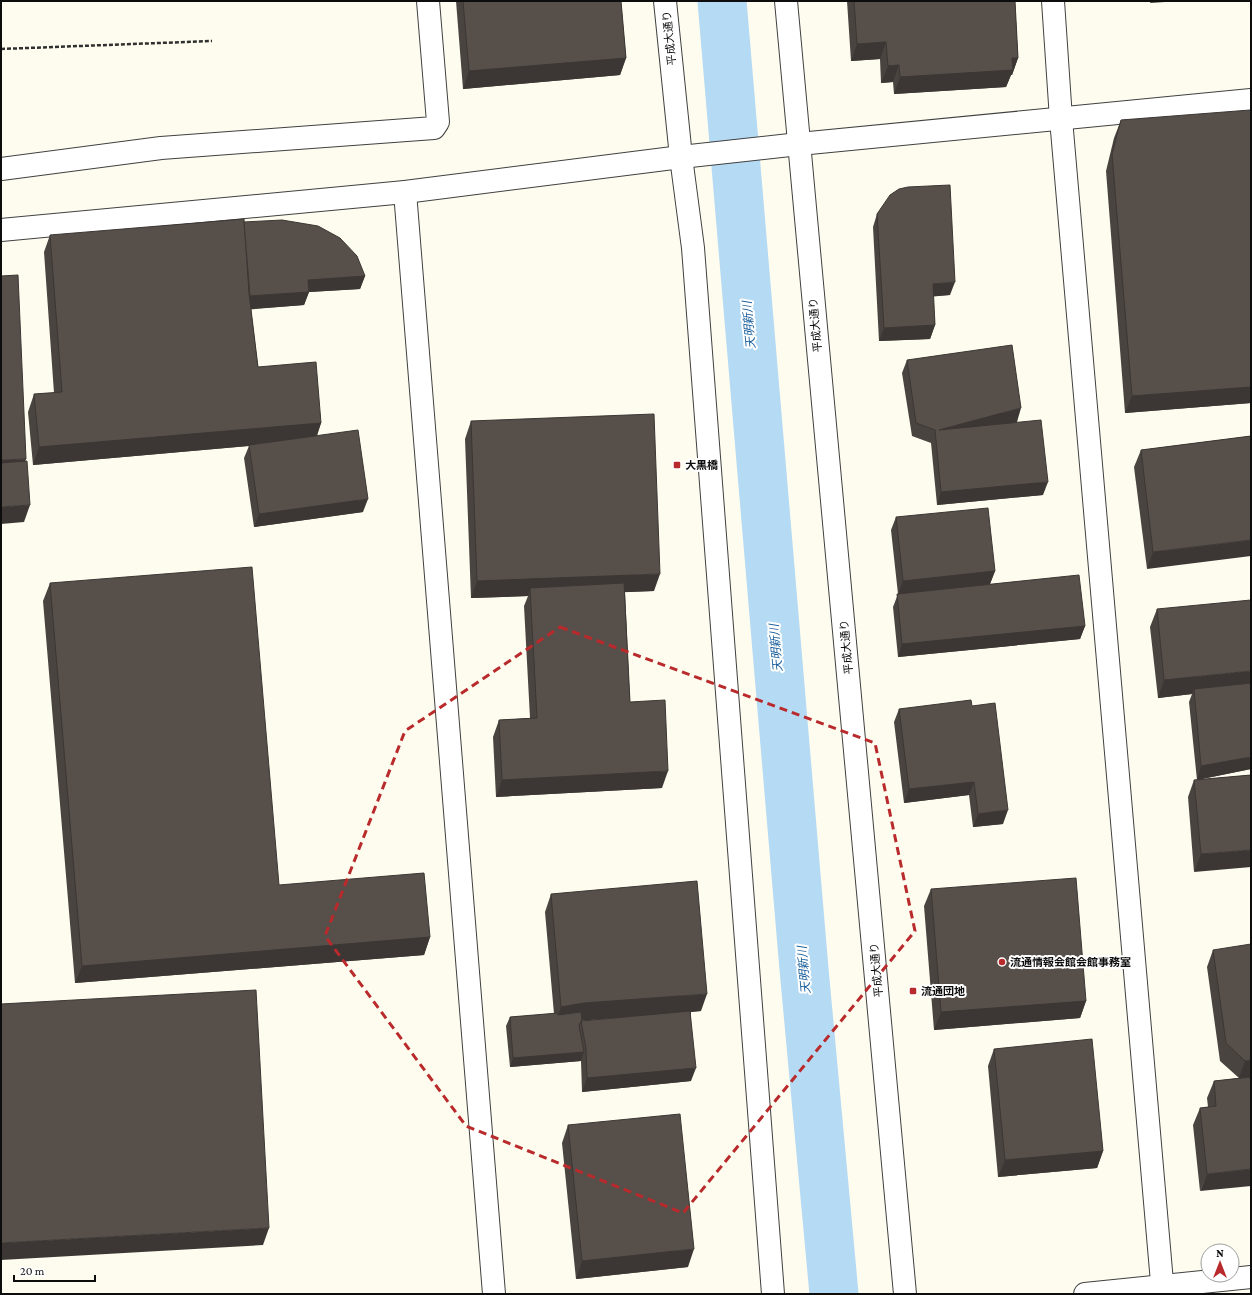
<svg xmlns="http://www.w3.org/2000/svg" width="1252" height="1295" font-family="'Crimson Pro','Noto Sans JP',serif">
  <rect width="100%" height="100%" fill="#fefcee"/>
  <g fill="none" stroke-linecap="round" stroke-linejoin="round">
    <polyline stroke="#b5daf4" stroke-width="49" points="722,1 804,969 834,1294"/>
    <g stroke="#404040" stroke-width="24">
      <g id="minor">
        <polyline points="681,157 799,144"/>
        <polyline points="1,169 161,148 434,128 438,122 428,1"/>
      </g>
    </g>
    <g stroke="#404040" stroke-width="24">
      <g id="tertiary">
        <polyline points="665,1 681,157 693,248 773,1294"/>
        <polyline points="786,1 905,1294"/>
        <polyline points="1053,1 1061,119 1163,1294"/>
        <polyline points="799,144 1251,100"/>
        <polyline points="405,192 494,1294"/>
        <polyline points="1,230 405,192 681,157"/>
        <polyline points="1085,1294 1251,1277"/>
      </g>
    </g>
    <polyline stroke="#2f2f2f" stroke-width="2.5" stroke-dasharray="4 2" stroke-linecap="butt" points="1,49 212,41"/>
    <use href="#minor" stroke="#fff" stroke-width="22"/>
    <use href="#tertiary" stroke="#fff" stroke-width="22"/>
  </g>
  <g fill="#4a4440" fill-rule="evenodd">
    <polygon points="456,1 621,1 626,58 620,75 463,89"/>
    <polygon points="847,1 1015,1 1018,58 1012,75 1011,75 1006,87 894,94 893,82 881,83 880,59 851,61"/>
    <polygon points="1251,112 1251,403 1125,413 1106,171 1114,138 1121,120"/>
    <polygon points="877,214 950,295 933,296 935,325 930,339 879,341 873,227"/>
    <polygon points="50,235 365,276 360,289 309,292 304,305 251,309 258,367 321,423 317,436 363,512 254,527 244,458 249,446 33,465 28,412 34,394 54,393 44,252"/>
    <polygon points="907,360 1017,422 1014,422 1043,495 937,505 931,443 912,436 902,373"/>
    <polygon points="471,421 654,591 625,592 630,702 662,788 496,797 493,737 499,720 530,718 524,606 528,596 471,598 465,439"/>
    <polygon points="1251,436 1147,569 1134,467 1141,450"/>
    <polygon points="896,517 995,571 990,584 1085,626 1080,639 898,657 893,607 898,594 891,530"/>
    <polygon points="50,583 279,885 430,937 424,955 75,983 43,601"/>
    <polygon points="1157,609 1251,769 1197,780 1189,702 1192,694 1158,698 1150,627"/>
    <polygon points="972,706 1003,824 973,827 969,795 904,803 894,722 899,709"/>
    <polygon points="1251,775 1194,872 1188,797 1194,780"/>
    <polygon points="931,889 1086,1001 1080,1018 934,1030 924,906"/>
    <path d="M551,894L701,1011L691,1012V1081L582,1092L581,1061L510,1067L506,1026L510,1017L554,1014L545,912ZM634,1016L582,1021V1020Z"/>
    <polygon points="1213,950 1251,1077 1200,1191 1193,1125 1200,1108 1208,1107 1207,1098 1214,1081 1239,1078 1220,1061 1207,967"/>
    <polygon points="994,1049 1103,1151 1097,1168 998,1177 988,1066"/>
    <polygon points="568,1125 688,1267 576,1279 562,1143"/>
  </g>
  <g fill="#3c3734">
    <polygon points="1151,1 1180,1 1150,3"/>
    <polygon points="886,42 880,59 851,61 857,44"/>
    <polygon points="626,58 620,75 463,89 469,71"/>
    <polygon points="1012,58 1018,58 1012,75 1011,75 1006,87 894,94 900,77"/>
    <polygon points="899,65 893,82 881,83 888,66"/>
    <polygon points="365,276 360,289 309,292 304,305 243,310 248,297 308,280"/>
    <polygon points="955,282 950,295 928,297 933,284"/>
    <polygon points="935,325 930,339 879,341 884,328"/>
    <polygon points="1251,387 1251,403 1125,413 1132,396"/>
    <polygon points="1021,408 1017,422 937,442 939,430"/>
    <polygon points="321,423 315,440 33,465 39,447"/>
    <polygon points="26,459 20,476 1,477 1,460"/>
    <polygon points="1048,482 1043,495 937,505 941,492"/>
    <polygon points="368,499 363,512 254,527 259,514"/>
    <polygon points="30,505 24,522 1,524 1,507"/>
    <polygon points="1251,540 1251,556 1147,569 1153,552"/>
    <polygon points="995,571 990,584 898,594 903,581"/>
    <polygon points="660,574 654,591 531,596 530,588 528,596 471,598 477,581"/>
    <polygon points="1085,626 1080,639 898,657 902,644"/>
    <polygon points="1251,671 1251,688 1194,689 1192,694 1158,698 1164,680"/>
    <polygon points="1251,757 1251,769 1197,780 1201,766"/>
    <polygon points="668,771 662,788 496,797 502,780"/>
    <polygon points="974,782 969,795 904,803 909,789"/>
    <polygon points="1008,810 1003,824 973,827 978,814"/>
    <polygon points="1251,850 1251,867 1194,872 1201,854"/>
    <polygon points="430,937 424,955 75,983 82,966"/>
    <polygon points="707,994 701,1011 578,1021 555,1024 561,1007 584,1003"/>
    <polygon points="1086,1001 1080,1018 934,1030 941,1012"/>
    <polygon points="584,1052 581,1061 510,1067 513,1058"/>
    <polygon points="1251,1060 1251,1077 1239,1078 1245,1061"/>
    <polygon points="696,1068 691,1081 582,1092 587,1078"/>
    <polygon points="1103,1151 1097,1168 998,1177 1005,1160"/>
    <polygon points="1251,1169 1251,1186 1200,1191 1207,1174"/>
    <polygon points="269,1228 263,1245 1,1260 1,1243"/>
    <polygon points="694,1249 688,1267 576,1279 582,1261"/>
  </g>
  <g fill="#564f4a" stroke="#3c3734">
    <polygon points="463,1 621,1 626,58 469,71"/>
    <polygon points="854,1 1015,1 1018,58 1012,58 1013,70 900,77 899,65 888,66 886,42 857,44"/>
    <polygon points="1250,110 1251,112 1251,387 1132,396 1112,154 1121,120"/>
    <polygon points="950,185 955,282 933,284 935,325 884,328 877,214 890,195 899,189 908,187"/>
    <polygon points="244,219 249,293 258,367 316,362 321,423 39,447 34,394 62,392 50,235"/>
    <polygon points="282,220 318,226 340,238 357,256 365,276 308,280 309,292 250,296 244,222"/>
    <polygon points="18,275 26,459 1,460 1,276"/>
    <polygon points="1012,345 1021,408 939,430 1041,420 1048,482 941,492 935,430 916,423 907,360"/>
    <polygon points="654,414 660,574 477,581 471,421"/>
    <polygon points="358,430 368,499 259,514 249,445"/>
    <polygon points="1251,436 1251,540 1153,552 1141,450"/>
    <polygon points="27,461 30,505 1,507 1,463"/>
    <polygon points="988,508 995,571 903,581 896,517"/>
    <polygon points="252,567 279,885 424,873 430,937 82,966 50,583"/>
    <polygon points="1079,575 1085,626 902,644 897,594"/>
    <polygon points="624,583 630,702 665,700 668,771 502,780 499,720 537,718 530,588"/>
    <polygon points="1251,600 1251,671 1164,680 1157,609"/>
    <polygon points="1251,683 1251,757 1201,766 1194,689"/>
    <polygon points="971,700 972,706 995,703 1008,810 978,814 974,782 909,789 899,709"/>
    <polygon points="1251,775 1251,850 1201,854 1194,780"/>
    <polygon points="1076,878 1086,1001 941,1012 931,889"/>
    <polygon points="697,881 707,994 584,1003 561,1007 551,894"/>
    <polygon points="1251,944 1251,1060 1245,1061 1226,1043 1213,950"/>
    <polygon points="256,990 269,1228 1,1243 1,1004"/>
    <polygon points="690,1011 696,1068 587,1078 586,1048 581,1021"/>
    <polygon points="581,1012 582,1021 581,1021 579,1026 584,1052 513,1058 510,1017 558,1013 558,1015"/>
    <polygon points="1092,1039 1103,1151 1005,1160 994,1049"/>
    <polygon points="1251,1077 1251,1169 1207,1174 1200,1108 1216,1106 1214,1081"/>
    <polygon points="680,1114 694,1249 582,1261 568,1125"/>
  </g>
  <path fill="none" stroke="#b92a2c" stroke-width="3" stroke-dasharray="8 5" stroke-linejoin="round" d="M560,627L875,743L915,931L683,1213L466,1126L325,936L405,731Z"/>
  <g fill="#b92a2c" stroke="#fff" stroke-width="1.5">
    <rect x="673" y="461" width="8" height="8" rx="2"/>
    <circle cx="1002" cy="962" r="4"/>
    <rect x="909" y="987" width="8" height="8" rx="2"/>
  </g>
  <g text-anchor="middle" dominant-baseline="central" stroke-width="4" stroke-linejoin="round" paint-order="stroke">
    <g font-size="11" fill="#0d0d0d" stroke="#fff">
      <text transform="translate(669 38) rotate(-96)">平成大通り</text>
      <text transform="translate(815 325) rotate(-95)">平成大通り</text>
      <text transform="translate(846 647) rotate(-95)">平成大通り</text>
      <text transform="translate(876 970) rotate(-95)">平成大通り</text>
    </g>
    <g font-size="11" font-weight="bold" fill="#0d0d0d" stroke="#fff" text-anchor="start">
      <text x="685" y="465">大黒橋</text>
      <text x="1010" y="962">流通情報会館会館事務室</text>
      <text x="921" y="991">流通団地</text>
    </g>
    <g font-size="12" font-style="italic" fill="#1a5f9b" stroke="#fff">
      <text transform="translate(749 325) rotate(-95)">天明新川</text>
      <text transform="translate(776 648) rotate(-95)">天明新川</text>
      <text transform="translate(804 970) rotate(-95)">天明新川</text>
    </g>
  </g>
  <rect width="1252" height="1295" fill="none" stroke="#0d0d0d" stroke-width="4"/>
  <g transform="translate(1220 1263)"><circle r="19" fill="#ffffff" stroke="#9e9e9e"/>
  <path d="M0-3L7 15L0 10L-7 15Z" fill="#b92a2c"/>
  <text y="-6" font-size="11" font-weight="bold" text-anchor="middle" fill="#0d0d0d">N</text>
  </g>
  <path d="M14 1275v6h81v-6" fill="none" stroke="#0d0d0d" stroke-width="2"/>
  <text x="20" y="1275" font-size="12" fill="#0d0d0d" stroke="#ffffff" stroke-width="3" paint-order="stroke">20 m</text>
</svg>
